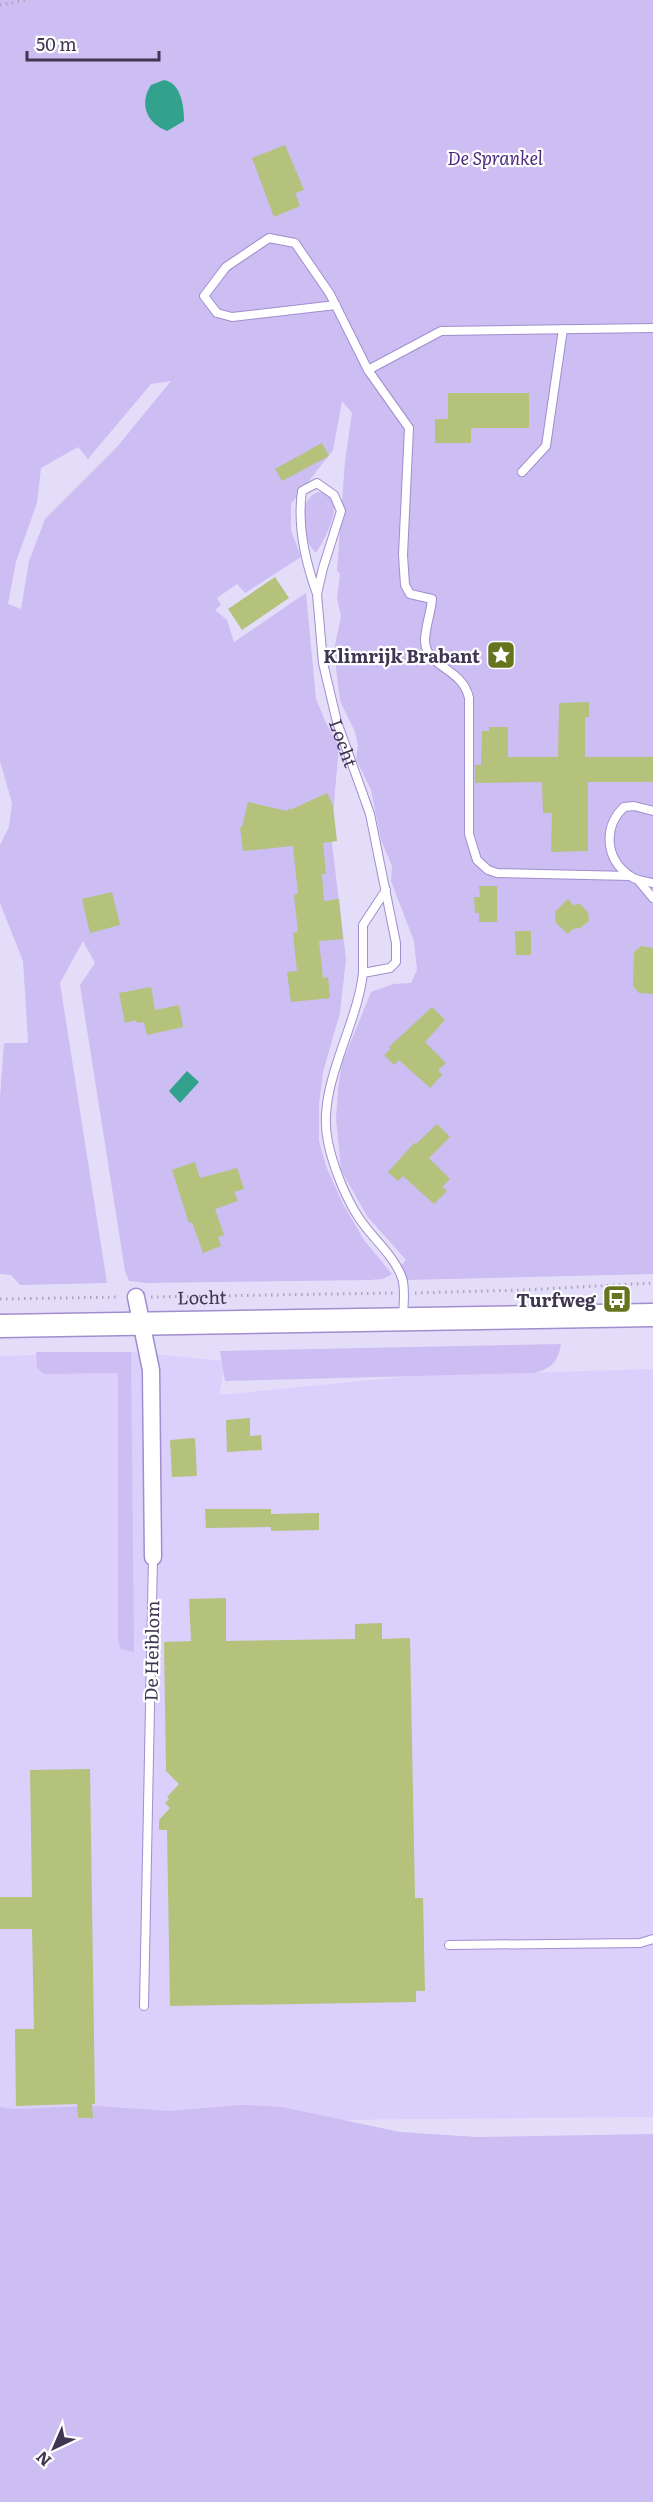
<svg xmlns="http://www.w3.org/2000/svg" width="653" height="2502" font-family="Literata,serif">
  <rect width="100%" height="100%" fill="#e4ddf9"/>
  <polygon fill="#dbcffc" points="131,1352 226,1361 219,1395 413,1376 653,1369 653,2117 0,2123 0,1356"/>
  <g fill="#ccbdf3" fill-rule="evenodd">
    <path d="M0,0H653V1274L406,1280L398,1269L406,1260L367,1216L341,1170L336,1119L338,1088L342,1063L371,992L393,984L411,983L417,970L414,941L391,881L392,866L381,840L371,790L356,759L358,745L355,732L340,701L334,650L341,616L337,598L340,574L337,571L345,461L352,413L342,401L333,450L291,504V530L301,557L245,593L237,584L217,598L221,605L215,610L227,620L234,642L306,593L316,699L326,723L339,746L331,836L346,959L340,1013L323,1072L319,1104V1141L326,1166L343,1204L364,1240L392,1274L383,1279L370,1280L147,1283L129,1281L125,1271L80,985L95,963L83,941L60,983L107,1283L20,1285L11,1275L0,1274V1097L4,1043H27L28,1041L23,961L0,903V845L9,827L12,803L0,761ZM171,381L117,447L45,519L29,561L21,609L8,604L16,562L37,503L41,468L78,447L88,459L151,384Z"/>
    <path d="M318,492C351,492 324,541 316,553C301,540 296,500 318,492Z"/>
    <path d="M561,1344C558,1362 551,1369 533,1373L225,1381L220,1351Z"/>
    <polygon points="36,1352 131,1352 134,1652 121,1649 118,1641 118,1373 44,1374 37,1368"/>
    <polygon points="243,2105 282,2107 400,2132 477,2137 653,2134 653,2502 0,2502 0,2107 13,2109 95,2106 170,2111"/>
  </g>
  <g fill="#33a28d">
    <path d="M164,80C181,83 184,106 184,121L167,131C146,123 139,103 151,85Z"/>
    <polygon points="187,1071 199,1082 180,1103 169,1091"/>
  </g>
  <g fill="#b4c27b">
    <polygon points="285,145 304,190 295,193 300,206 274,217 252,158"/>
    <polygon points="448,393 529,393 529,428 471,428 471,443 435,443 435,419 448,419"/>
    <polygon points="322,443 329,456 282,481 275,469"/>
    <polygon points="275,577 289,598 242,630 228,609"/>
    <polygon points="589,702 589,717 585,717 585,757 653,757 653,782 588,782 588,851 551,852 552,813 543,813 542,782 475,783 475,765 481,765 482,731 489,731 489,727 508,727 508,757 558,757 559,703"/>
    <polygon points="327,793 333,806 337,841 323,843 326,874 322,874 324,901 339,899 343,939 319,941 323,978 328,977 330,998 291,1002 287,972 297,971 293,933 298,932 294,895 298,894 293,846 243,851 240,827 242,827 248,802 287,811 289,808 290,810"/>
    <polygon points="479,886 497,886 497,922 479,922 479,913 475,913 474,897 480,897"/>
    <polygon points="112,892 120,925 90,933 82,899"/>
    <polygon points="568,899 573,905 580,904 588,912 589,921 580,928 573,929 568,934 556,923 555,912"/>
    <polygon points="515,931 531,931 531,955 516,955"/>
    <polygon points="641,946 653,948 653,994 639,993 633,986 634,952"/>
    <polygon points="151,987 155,1010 179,1005 183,1027 147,1035 144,1022 137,1023 136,1020 125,1023 119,993"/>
    <polygon points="432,1007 445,1020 425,1042 446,1063 438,1070 442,1075 430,1088 399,1060 394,1065 384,1055 391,1048 389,1047"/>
    <polygon points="437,1124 450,1137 429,1158 450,1179 442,1187 447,1191 434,1204 403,1176 398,1181 388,1172 414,1143 416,1144"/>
    <polygon points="195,1162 200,1178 237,1168 244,1189 234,1192 238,1201 215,1209 224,1235 218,1237 221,1246 203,1253 192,1222 189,1223 172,1170"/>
    <polygon points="250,1418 250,1436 261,1435 262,1450 227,1452 226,1420"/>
    <polygon points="195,1438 197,1476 172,1477 170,1440"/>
    <polygon points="205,1509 271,1509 271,1527 206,1528"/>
    <polygon points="319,1513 319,1530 271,1531 271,1514"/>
    <polygon points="226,1598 226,1641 355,1639 355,1624 382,1623 382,1639 410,1638 415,1898 423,1898 425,1991 416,1991 416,2002 170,2006 167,1830 159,1830 159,1820 170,1808 165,1803 169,1799 167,1797 179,1784 166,1771 164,1642 191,1641 189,1599"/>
    <polygon points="90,1769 95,2104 92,2104 93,2118 78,2118 77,2104 16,2106 15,2029 34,2029 32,1929 0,1929 0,1897 32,1897 30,1770"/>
  </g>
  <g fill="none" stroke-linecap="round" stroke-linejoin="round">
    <g stroke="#a18ece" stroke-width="10">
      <g id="lane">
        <polyline points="336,305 232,317 217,313 204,296 226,267 269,238 295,243 330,294 368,370"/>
        <polyline points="522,472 546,446 563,329"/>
        <path id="s2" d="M317,594C305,561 297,526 302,491L317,483L334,495L341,511L323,568L317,594L323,663L337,722L370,814L396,943V962L390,968L363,973C357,1028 316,1087 328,1142C333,1166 345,1197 359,1218C372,1238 394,1255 402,1278C406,1289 403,1307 403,1319"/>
        <path d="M653,811L634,806L624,807C603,827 605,859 630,876C637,881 645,881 653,883"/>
        <path d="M630,876L497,873L488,870L477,860L469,834V698C462,667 426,668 425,641C425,627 431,613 432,599L410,594L405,585L403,555L409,428L368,370L441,331L653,328"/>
        <polyline points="638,880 653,898"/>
        <polyline points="363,973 363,925 386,890"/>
        <polyline points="449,1945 640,1943 653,1939"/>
        <polyline points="144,2006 153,1557"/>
      </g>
    </g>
    <g stroke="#a18ece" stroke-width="19">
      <polyline id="street" points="136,1297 151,1370 153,1557"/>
    </g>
    <g stroke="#a18ece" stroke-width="25">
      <polyline id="secondary" points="0,1326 653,1315"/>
    </g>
    <g stroke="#aba4c0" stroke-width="3" stroke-dasharray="1.5 4.5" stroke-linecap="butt">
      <polyline points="0,5 25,0"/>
      <polyline points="415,1293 522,1290 653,1283"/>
      <path id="s1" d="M151,1297L393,1293"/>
      <polyline points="0,1299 120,1297"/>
    </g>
    <use href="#lane" stroke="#fff" stroke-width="8"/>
    <use href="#street" stroke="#fff" stroke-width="16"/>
    <use href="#secondary" stroke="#fff" stroke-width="22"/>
  </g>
  <defs>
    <g id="sight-square" transform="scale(1.5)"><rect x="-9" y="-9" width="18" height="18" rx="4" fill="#67741f" stroke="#fff"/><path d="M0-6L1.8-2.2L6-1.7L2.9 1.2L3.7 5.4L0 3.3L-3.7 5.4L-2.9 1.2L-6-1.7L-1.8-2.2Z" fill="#fff"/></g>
    <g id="bus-square" transform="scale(1.5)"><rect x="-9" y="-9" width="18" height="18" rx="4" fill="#67741f" stroke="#fff"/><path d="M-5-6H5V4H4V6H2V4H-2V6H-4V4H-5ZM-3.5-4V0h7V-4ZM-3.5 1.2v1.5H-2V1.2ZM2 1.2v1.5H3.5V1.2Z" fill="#fff"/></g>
  </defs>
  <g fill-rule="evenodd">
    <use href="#sight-square" x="501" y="655"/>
    <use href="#bus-square" x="617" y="1299"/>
  </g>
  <g text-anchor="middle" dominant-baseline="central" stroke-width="4.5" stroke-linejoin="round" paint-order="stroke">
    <g font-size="18" font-style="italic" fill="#4c2c7f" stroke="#fff">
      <text x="495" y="157">De Sprankel</text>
    </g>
    <g font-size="18" font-weight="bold" fill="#3f3752" stroke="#fff" text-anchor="end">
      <text x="480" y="655">Klimrijk Brabant</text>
      <text x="596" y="1299">Turfweg</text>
    </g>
    <g font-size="18" fill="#3f3752" stroke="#fff">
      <text stroke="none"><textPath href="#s2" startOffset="399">Locht</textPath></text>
      <text stroke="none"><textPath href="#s1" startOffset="51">Locht</textPath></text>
      <text transform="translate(151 1651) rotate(-89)">De Heiblom</text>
    </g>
  </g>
  <g transform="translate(54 2448) rotate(224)" stroke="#ffffff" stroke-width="4.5" paint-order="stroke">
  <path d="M0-4.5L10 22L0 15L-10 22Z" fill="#3f3752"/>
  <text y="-9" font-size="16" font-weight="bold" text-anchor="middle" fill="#3f3752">N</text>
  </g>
  <path d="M27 51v9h132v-9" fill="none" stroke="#3f3752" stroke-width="3"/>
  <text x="36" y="51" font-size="18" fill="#3f3752" stroke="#ffffff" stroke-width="4.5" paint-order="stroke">50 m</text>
</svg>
